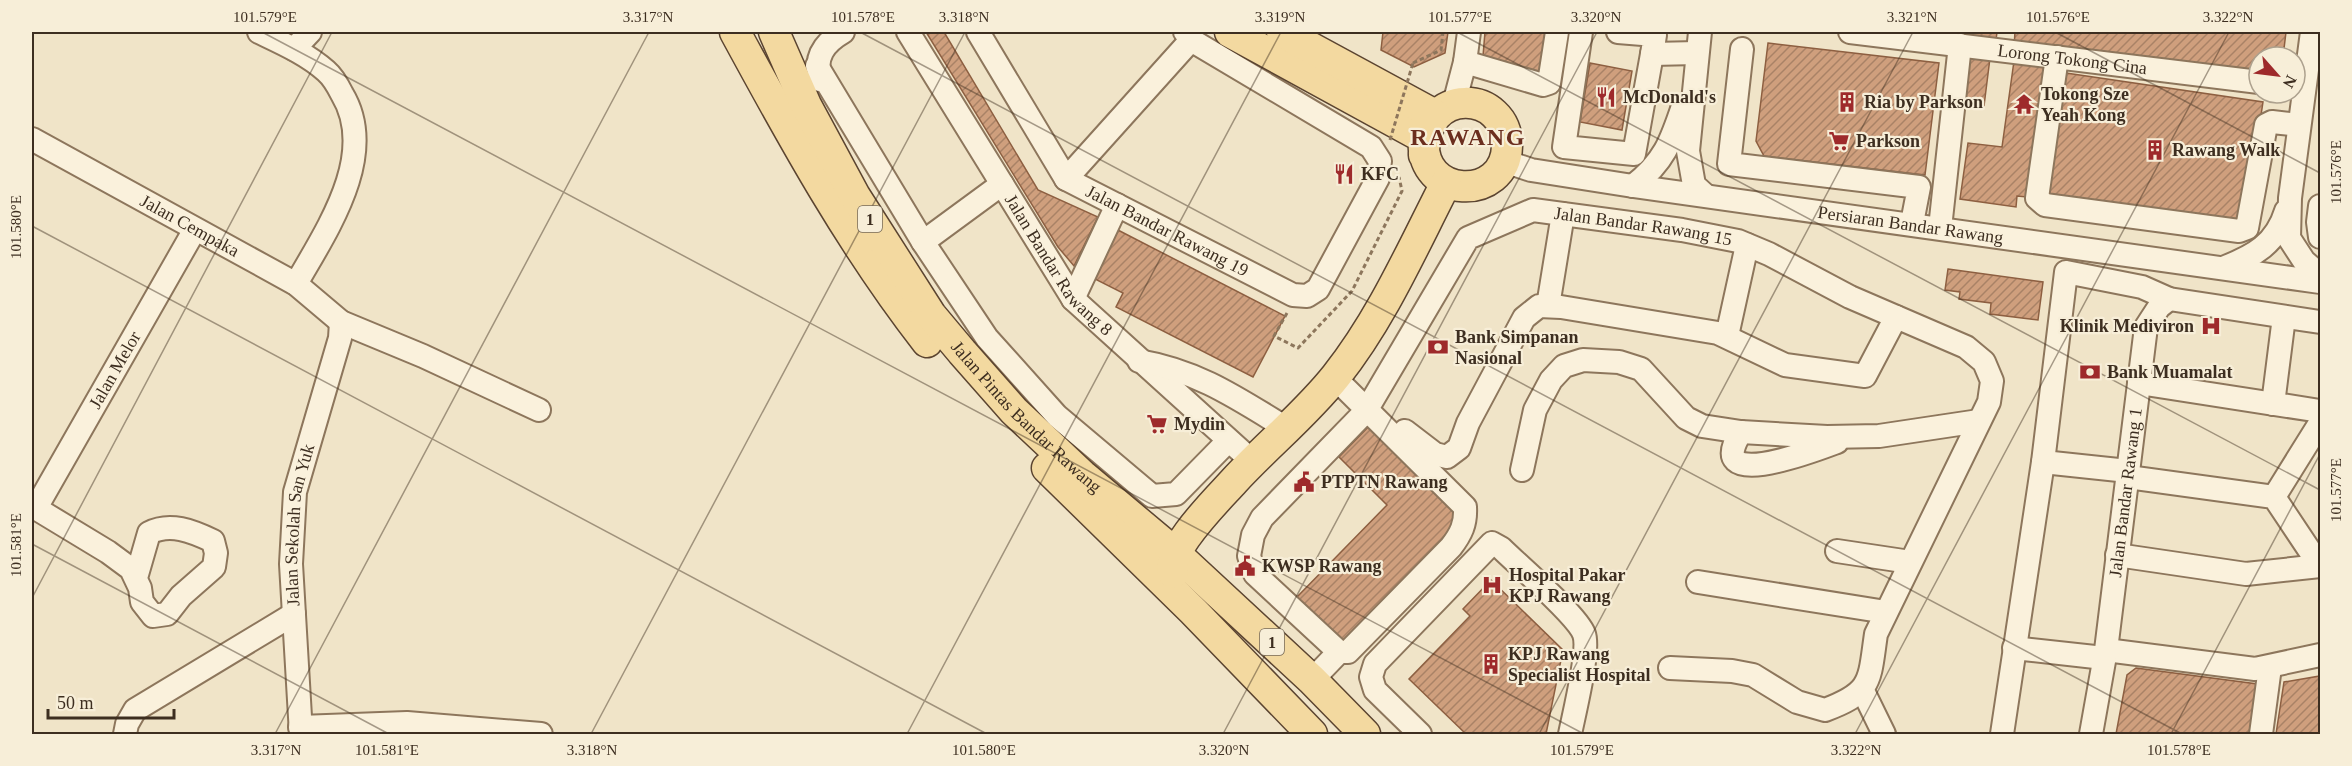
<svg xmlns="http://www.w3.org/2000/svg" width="2352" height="766" font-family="Georgia,serif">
  <defs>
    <pattern id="building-hatch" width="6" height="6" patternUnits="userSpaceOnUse" patternTransform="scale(1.5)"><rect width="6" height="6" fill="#cf9f7d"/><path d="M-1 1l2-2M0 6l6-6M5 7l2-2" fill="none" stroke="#a98266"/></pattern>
  </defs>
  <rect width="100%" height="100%" fill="#f0e4c8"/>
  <g fill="url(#building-hatch)" stroke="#8d5f41" stroke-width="1.5">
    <polygon points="926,32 944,32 1038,190 1098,217 1074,266 1058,247"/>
    <polygon points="1383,32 1448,32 1445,53 1414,67 1381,50"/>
    <polygon points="1485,32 1545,32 1540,77 1483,56"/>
    <polygon points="1930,32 1997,32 1996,40"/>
    <polygon points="2015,32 2286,32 2283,57 2259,57 2259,75 2014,47"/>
    <polygon points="1768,43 1939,63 1925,175 1764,156 1756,141"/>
    <polygon points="1964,55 1990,58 1984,106 1957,103"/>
    <polygon points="2014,61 2046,65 2027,197 2017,196 2016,207 1960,199 1968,143 2002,147"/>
    <polygon points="1590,63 1632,71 1622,130 1580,122"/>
    <polygon points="2066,73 2263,102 2244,227 2047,198"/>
    <polygon points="1114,228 1285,316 1253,377 1116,307 1123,293 1089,276"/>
    <polygon points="1948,269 2043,282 2038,320 1990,314 1991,303 1959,299 1960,292 1945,290"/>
    <polygon points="1371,424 1455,508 1454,528 1343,642 1297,597 1387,505 1339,457"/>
    <polygon points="1491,580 1563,650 1546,734 1466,734 1409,679 1470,616 1463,609"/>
    <polygon points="2136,668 2265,685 2258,734 2116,734 2127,675"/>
    <polygon points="2320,676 2320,734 2276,734 2284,682"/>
  </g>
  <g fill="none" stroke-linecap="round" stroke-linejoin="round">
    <g stroke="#8d765c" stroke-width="26">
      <g id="minor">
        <path d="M259,32C282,43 307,54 326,71C333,77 338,86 342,94C379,155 326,231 296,284"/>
        <path id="s1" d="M908,32L1073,299L1252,461"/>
        <path id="s2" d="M978,32L1066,179L1293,295L1307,296L1318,289L1378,178L1380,161L1371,147L1191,40L1185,32"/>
        <polyline points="1581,32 1564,147 1634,154 1652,54"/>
        <polyline points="1618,32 1655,35 1652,54 1697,53"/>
        <polyline points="1700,32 1688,151 1694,185 1705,195"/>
        <path id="s3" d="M1850,32L2259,82"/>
        <polyline points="2312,32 2290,198 2289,238 2304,261 2320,275"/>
        <polyline points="294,49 310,32"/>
        <polyline points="1742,49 1729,164 1919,187 1912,223"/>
        <polyline points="2057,57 2037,198 2045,205 2239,231 2247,228 2266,125 2272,122 2299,125"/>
        <polyline points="1465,62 1543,85 1549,83 1557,32"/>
        <polyline points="817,66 923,242 987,338 1057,416 1152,496 1176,494 1228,441"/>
        <path d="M820,80C814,57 824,43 843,32"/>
        <polyline points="1454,104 1465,62 1469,32"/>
        <path id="s4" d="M32,139L296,284L341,322L423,356L539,410"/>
        <path id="s5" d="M1504,161L1531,170L1633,186L2320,282"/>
        <polyline points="1066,179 1191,40"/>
        <path d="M1633,186C1664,162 1671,142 1683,106"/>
        <polyline points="2320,206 2318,222 2320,237"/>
        <polyline points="1940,228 1960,45"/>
        <polyline points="923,242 1002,184"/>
        <path d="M2223,268C2254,256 2276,244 2286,211"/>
        <polyline points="1073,299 1117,205"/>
        <polyline points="1548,306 1563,214"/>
        <polyline points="1727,336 1747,245"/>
        <path d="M1139,361C1198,371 1237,398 1286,428"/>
        <path id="s6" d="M1335,378L1465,507C1466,524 1461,534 1451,547L1348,652H1339L1255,574L1249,556L1253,535L1262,518L1366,411L1468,238L1533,210L1682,230L1738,241L1769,254L1850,297L1966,347L1984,362L1992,381L1989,402L1876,634C1869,681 1873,692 1825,710L1797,702L1753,675L1732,671L1670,668"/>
        <polyline points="2139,383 2320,411"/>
        <polyline points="2273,404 2284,317"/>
        <polyline points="1405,431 1435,454 1447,457 1459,448 1468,423 1524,318 1539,306 1561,307 1718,333 1785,365 1865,376 1896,317"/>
        <path d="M1741,432C1701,495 1818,449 1837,442"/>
        <polyline points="2043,462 2128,471"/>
        <polyline points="1522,470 1535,410 1551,380 1564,366 1583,360 1619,362 1641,369 1686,418 1702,426 1741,432 1827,437 1879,436 1979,421"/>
        <polyline points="2128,477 2274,497 2320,566"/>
        <polyline points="2274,497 2320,423"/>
        <path d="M32,506L108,552L131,569L140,588L142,602L153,616L167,614L181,596L214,567L216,553L213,541C192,531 170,522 149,533L136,578"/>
        <path id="s7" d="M36,508L194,231"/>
        <polyline points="1837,551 1910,562"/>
        <polyline points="2117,555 2246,574 2320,566"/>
        <polyline points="1698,582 1886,612"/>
        <polyline points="2014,648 2104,658"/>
        <polyline points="2106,650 2255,669 2320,655"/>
        <polyline points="1312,680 1339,652"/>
        <polyline points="1863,691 1884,734"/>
        <polyline points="300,727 407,723 541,734"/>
        <polyline points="125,734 127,724 135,710 294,614"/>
        <path id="s8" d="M301,734L291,564L295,492L340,338L341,322"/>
        <path d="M1420,734L1375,690L1371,677L1375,664L1492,543L1501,548C1518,565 1577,615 1584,634C1590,650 1574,714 1570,734"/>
        <polyline points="2002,734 2043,462 2066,272 2142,287 2169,299 2320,322"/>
        <path id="s9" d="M2091,734L2106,650L2146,327L2159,307L2169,299"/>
        <polyline points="2261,734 2270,667"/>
      </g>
    </g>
    <g stroke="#5b4430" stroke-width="33">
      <g id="major">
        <path d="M735,32C793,139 852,246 927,342"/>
        <path id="s10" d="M774,32L806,105L855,196L931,315L962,352L1014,411L1082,475L1175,553L1312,680L1365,734"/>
        <path d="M1230,32L1424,138C1418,200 1506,202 1507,146C1508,90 1422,84 1424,155"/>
        <polyline points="1282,32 1435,115"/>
        <polyline points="1047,468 1193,611 1312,734"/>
        <path d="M1173,573C1167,548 1218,499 1234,481C1267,445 1306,414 1336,376C1382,318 1412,249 1446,183"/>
      </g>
    </g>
    <g stroke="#8d765c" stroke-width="3" stroke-dasharray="4.5 3" stroke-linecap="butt">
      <polyline points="1413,63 1441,50 1443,32"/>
      <polyline points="1287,313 1274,336 1298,348 1352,291 1402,191 1399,177"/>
    </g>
    <use href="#minor" stroke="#faf1dc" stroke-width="22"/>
    <use href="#major" stroke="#f3d9a0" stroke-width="30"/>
    <polyline stroke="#8d765c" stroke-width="3" stroke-dasharray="4.5 3" stroke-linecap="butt" points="1390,140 1413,63"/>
  </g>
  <path fill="none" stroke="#3d2e20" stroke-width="1.5" stroke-opacity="0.45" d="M262,32L1584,734M860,32L2182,734M1457,32L2320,490M2055,32L2320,173M32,226L987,734M32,544L389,734M32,598L332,32M275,734L649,32M591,734L965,32M907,734L1281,32M1223,734L1597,32M1539,734L1913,32M1855,734L2229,32M2171,734L2320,454"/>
  <defs>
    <g id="restaurant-bare" transform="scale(1.62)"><path d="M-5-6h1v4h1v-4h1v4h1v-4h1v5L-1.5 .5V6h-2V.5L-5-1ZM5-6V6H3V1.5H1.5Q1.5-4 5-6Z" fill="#9e2a2b" stroke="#f7eed8" stroke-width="2.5" paint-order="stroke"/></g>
    <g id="building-bare" transform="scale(1.62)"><path d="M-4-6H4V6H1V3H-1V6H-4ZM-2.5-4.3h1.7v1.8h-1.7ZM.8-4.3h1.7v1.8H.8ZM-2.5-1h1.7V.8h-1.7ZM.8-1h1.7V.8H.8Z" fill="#9e2a2b" stroke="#f7eed8" stroke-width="2.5" paint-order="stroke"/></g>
    <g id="temple-bare" transform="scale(1.62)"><path d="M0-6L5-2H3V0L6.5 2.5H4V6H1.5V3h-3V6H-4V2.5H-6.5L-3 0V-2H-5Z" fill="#9e2a2b" stroke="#f7eed8" stroke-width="2.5" paint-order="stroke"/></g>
    <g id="supermarket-bare" transform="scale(1.62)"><path d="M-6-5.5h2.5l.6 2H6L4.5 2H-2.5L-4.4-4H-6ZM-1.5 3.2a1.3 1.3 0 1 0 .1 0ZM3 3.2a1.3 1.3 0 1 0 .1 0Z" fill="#9e2a2b" stroke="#f7eed8" stroke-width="2.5" paint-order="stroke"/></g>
    <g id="hospital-bare" transform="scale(1.62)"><path d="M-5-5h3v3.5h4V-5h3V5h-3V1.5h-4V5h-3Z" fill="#9e2a2b" stroke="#f7eed8" stroke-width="2.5" paint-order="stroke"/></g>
    <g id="bank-bare" transform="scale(1.62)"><path d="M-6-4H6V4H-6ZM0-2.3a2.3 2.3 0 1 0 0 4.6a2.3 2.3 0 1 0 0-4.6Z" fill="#9e2a2b" stroke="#f7eed8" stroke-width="2.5" paint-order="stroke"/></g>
    <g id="civic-bare" transform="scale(1.62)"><path d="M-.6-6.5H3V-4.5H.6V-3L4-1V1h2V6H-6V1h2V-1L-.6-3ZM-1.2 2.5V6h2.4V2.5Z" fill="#9e2a2b" stroke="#f7eed8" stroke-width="2.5" paint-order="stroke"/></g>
  </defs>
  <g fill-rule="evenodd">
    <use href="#restaurant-bare" x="1606" y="97"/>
    <use href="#building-bare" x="1847" y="102"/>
    <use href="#temple-bare" x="2024" y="104"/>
    <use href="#supermarket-bare" x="1839" y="141"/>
    <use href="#building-bare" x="2155" y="150"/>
    <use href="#restaurant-bare" x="1344" y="174"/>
    <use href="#hospital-bare" x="2211" y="326"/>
    <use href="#bank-bare" x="1438" y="347"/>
    <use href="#bank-bare" x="2090" y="372"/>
    <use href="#supermarket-bare" x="1157" y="424"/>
    <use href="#civic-bare" x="1304" y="482"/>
    <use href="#civic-bare" x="1245" y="566"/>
    <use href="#hospital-bare" x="1492" y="585"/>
    <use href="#building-bare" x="1491" y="664"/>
  </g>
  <g text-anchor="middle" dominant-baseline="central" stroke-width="4.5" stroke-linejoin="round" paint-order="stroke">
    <g fill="#f7eed8" stroke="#756857" stroke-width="1.5">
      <rect x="858" y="206" width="24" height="26" rx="4.5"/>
      <rect x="1260" y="629" width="24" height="26" rx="4.5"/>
    </g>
    <g font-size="16" font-weight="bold" fill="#3d2e20">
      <text x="870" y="219">1</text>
      <text x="1272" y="642">1</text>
    </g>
    <g font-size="18" fill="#3d2e20" stroke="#f7eed8">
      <text stroke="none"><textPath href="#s3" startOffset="224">Lorong Tokong Cina</textPath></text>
      <text stroke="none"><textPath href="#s5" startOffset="412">Persiaran Bandar Rawang</textPath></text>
      <text stroke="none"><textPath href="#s4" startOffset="180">Jalan Cempaka</textPath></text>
      <text stroke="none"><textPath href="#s6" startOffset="1089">Jalan Bandar Rawang 15</textPath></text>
      <text stroke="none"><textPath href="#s2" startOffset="285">Jalan Bandar Rawang 19</textPath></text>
      <text stroke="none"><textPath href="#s1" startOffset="278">Jalan Bandar Rawang 8</textPath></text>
      <text stroke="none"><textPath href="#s7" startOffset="159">Jalan Melor</textPath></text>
      <text stroke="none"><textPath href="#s10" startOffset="464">Jalan Pintas Bandar Rawang</textPath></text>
      <text stroke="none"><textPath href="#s9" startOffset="244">Jalan Bandar Rawang 1</textPath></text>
      <text stroke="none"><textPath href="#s8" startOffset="210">Jalan Sekolah San Yuk</textPath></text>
    </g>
    <g font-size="18" font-weight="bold" fill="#3d2e20" stroke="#f7eed8" text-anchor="start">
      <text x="2041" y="94">Tokong Sze<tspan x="2041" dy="21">Yeah Kong</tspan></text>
      <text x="1623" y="97">McDonald's</text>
      <text x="1864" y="102">Ria by Parkson</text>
      <text x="1856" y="141">Parkson</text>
      <text x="2172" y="150">Rawang Walk</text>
      <text x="1361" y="174">KFC</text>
      <text x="2194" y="326" text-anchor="end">Klinik Mediviron</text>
      <text x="1455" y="337">Bank Simpanan<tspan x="1455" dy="21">Nasional</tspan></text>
      <text x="2107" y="372">Bank Muamalat</text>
      <text x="1174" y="424">Mydin</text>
      <text x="1321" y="482">PTPTN Rawang</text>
      <text x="1262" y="566">KWSP Rawang</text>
      <text x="1509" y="575">Hospital Pakar<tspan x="1509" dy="21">KPJ Rawang</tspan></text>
      <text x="1508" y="654">KPJ Rawang<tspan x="1508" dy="21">Specialist Hospital</tspan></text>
    </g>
    <g font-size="24" font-weight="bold" letter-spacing="1.5" fill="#6b2e1e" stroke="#f7eed8">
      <text x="1468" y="137">RAWANG</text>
    </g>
  </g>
  <rect width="2352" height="766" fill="none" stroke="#f7eed8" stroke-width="66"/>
  <g transform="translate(2277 75) rotate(118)"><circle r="28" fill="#f7eed8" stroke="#ada18e" stroke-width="1.5"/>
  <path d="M0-4.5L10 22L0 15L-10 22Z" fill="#9e2a2b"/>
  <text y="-9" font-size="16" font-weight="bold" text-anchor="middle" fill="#3d2e20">N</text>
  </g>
  <path d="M48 709v9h126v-9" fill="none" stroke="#3d2e20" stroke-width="3"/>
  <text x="57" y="709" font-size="18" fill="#3d2e20" stroke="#f7eed8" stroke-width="4.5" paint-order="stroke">50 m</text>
  <rect x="33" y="33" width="2286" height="700" fill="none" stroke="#3d2e20" stroke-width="2"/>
  <g font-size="15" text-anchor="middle" fill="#3d2e20">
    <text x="265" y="22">101.579°E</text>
    <text x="648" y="22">3.317°N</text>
    <text x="863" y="22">101.578°E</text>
    <text x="964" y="22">3.318°N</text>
    <text x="1280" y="22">3.319°N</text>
    <text x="1460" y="22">101.577°E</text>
    <text x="1596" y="22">3.320°N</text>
    <text x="1912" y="22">3.321°N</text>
    <text x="2058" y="22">101.576°E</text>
    <text x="2228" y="22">3.322°N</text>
    <text transform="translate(2336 172) rotate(-90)" y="5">101.576°E</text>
    <text transform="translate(16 227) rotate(-90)" y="5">101.580°E</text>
    <text transform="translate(2336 490) rotate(-90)" y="5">101.577°E</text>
    <text transform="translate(16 545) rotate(-90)" y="5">101.581°E</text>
    <text x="276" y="755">3.317°N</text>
    <text x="387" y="755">101.581°E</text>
    <text x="592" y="755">3.318°N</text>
    <text x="984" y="755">101.580°E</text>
    <text x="1224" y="755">3.320°N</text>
    <text x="1582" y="755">101.579°E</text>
    <text x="1856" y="755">3.322°N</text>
    <text x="2179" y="755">101.578°E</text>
  </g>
</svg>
